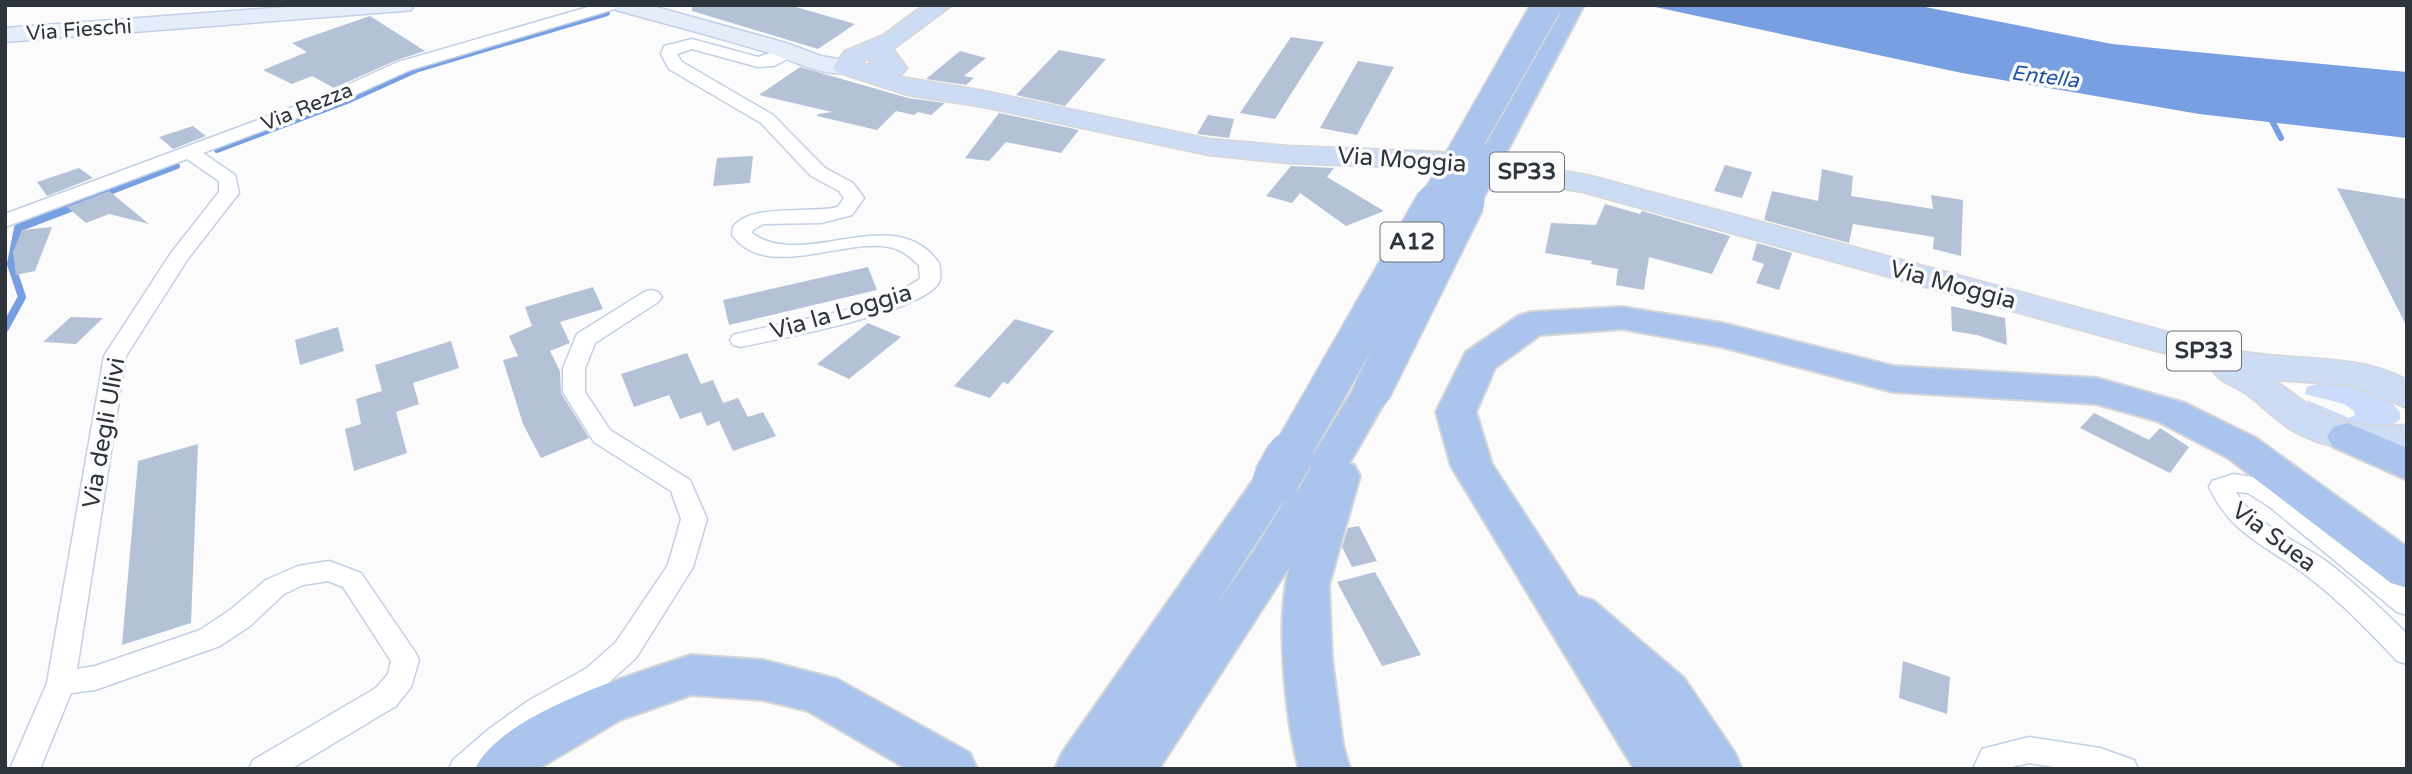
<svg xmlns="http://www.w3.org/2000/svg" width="2412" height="774" font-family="'Varela Round',sans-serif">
  <rect width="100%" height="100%" fill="#fbfbfb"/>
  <path fill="#cadcfa" d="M2317,384C2346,384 2380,386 2400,412V419C2384,438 2317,421 2307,400L2349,418L2355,415L2354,411L2344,404L2305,394L2307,387Z"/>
  <polygon fill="#779fe2" points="1646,5 1915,5 2112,44 2407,72 2407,138 2199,114 1962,73"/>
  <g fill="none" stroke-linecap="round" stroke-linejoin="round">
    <g stroke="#779fe2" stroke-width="6">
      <polyline points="2268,113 2281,138"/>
      <polyline points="217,150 347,101 418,69 607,13"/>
      <polyline points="81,203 177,166"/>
    </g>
    <polyline stroke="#779fe2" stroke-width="8" points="5,328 22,297 11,264 18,228 86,202"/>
  </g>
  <g fill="#b4c2d7">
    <polygon points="692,5 789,5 855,24 818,49 692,11"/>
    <polygon points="370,16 425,51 397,60 334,88 312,76 292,84 263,70 307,52 292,43"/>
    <polygon points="1291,37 1324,42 1275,119 1240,113"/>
    <polygon points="1059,50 1106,59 1065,106 1016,95"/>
    <polygon points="960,51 986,58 964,76 974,78 966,85 926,79"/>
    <polygon points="1358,61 1394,67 1357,135 1320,128"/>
    <polygon points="800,67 908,98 945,103 931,115 918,112 914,115 896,111 877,130 817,116 818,114 832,112 759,95"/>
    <polygon points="999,113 1079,130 1061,153 1006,142 989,161 965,158"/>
    <polygon points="1208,115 1234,119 1229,138 1197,134"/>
    <polygon points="193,126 206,136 173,149 159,137"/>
    <polygon points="753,156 750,183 713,186 717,158"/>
    <polygon points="1725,165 1752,172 1742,198 1714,191"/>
    <polygon points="1291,166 1334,168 1327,177 1384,211 1346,226 1300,193 1292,203 1266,196"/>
    <polygon points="79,168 93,178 47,196 37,182"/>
    <polygon points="1822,169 1853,176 1851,196 1933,209 1931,195 1963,200 1961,256 1933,249 1934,237 1853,224 1849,243 1764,220 1772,191 1818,201"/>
    <polygon points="2337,188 2407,199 2407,327"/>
    <polygon points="109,191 149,224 109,214 86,223 67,207"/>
    <polygon points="1605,204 1640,214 1642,211 1730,236 1712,274 1649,257 1644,290 1616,285 1618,269 1591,264 1592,261 1545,253 1551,223 1596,225"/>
    <polygon points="52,227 35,271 16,275 13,252 22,230"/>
    <polygon points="1757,243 1792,253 1779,290 1756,283 1764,264 1752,260"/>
    <polygon points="868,267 877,290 729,325 723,300"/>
    <polygon points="593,287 603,309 560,322 570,343 550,351 560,371 561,393 589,438 541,458 523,424 503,360 518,356 509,336 532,326 525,307"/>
    <polygon points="1951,306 2005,318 2007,345 1977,335 1952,331"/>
    <polygon points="71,317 103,318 76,344 43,342"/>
    <polygon points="1015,319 1054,331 1008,384 1003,382 990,398 954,386"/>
    <polygon points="868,323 901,337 849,379 817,364"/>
    <polygon points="338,327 344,351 300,365 295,340"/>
    <polygon points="451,341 459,368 413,383 419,404 396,412 407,453 354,471 345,429 361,424 356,399 382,391 375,365"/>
    <polygon points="687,353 701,384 713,380 723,403 738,398 748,417 763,412 776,436 733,451 719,421 707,426 701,412 680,419 669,395 634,407 621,374"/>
    <polygon points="2094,413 2149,440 2160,428 2189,447 2170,473 2080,428"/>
    <polygon points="198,444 191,623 122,645 138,461"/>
    <polygon points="1359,526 1377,561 1352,567 1342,547 1348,528"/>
    <polygon points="1375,572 1421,655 1382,666 1337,582"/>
    <polygon points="1903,661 1950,677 1947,714 1899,698"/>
  </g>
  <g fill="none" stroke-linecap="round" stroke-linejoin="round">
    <g stroke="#c2d0e6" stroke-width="3">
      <g id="street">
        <polygon points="595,5 621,5 618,8 410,70 337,103 203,153 235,175 239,193 187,260 126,356 77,669 95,666 200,630 230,610 266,580 298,566 329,561 361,573 415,652 419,660 411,687 396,706 291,769 249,769 253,760 376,688 388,674 391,661 343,587 328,581 303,585 284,594 250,626 220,646 95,690 71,693 40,769 10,769 47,683 104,356 171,253 219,192 219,181 187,159 5,227 5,214 325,95 398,62"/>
        <path d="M692,39L758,57L789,47L795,49L797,52L795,55L774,66L758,67L692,49L677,54L682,62L773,115L825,168L853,183L864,198L852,215L821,223L763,224L753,230L752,233C804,272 894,199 939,263C940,269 942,279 938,284C916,314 780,338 741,347L733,345L730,340L733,335C796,318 864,315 920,279L919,265C912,259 905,252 896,249C852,233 768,284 732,235L733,227C751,203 809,214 838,207L844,198L839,191L811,176L761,123L669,69L661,54L664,46Z"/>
        <polygon points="651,290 658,292 662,297 658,302 595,343 585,368 585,392 610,430 690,480 707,519 693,567 636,658 607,684 548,719 485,769 449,769 453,760 489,729 528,701 587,668 616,642 668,565 681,519 671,491 594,442 563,392 563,368 577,334 644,292"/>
        <path d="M2234,474L2263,479L2288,495L2407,589V615L2397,612L2270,507L2248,493L2236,492C2254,525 2296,540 2326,561C2355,583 2381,608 2407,634V664L2397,661C2369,631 2340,601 2307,576C2268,546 2231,535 2209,487L2212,481Z"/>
        <polygon points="2029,737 2100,748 2134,760 2138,769 2066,769 2029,763 2003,769 1973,769 1982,749"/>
      </g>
    </g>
    <g stroke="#c2d0e6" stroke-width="3">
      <g id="secondary">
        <polygon points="314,5 414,5 411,10 403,11 5,42 5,28"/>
        <path d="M613,5H649L786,43L821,56L854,62L858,67L854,72C825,79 793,60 766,52C717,37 666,24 616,10Z"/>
      </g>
    </g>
    <g stroke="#d5d6d8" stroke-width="3">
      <path id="primary" d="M924,5H952L893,49L907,68L903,73L897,75L901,77L984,91L1209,139L1288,146L1441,152L1587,175L2238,351C2293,362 2356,352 2407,380V408L2351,385L2275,380C2325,419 2342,429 2407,425V451C2368,453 2325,451 2290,429C2275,419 2262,406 2248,395C2236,386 2220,383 2213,371L2215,367L1583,192L1441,169L1288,163L1209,155L984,107L908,95L837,72L833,67L845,51L882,36ZM866,60H877L866,65L861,63Z"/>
    </g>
    <g stroke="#d5d6d8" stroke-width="4">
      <g id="highway">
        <polygon points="1558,5 1584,5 1503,159 1498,166 1487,168 1476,166 1471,159"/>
        <polygon points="1622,307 1722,323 1893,366 2097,378 2185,403 2256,438 2407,547 2407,588 2391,583 2228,458 2157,421 2096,404 1893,392 1722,347 1622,329 1540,335 1495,368 1476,412 1492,464 1578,596 1594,601 1684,678 1735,753 1742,769 1689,769 1687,765 1688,769 1634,769 1451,466 1436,412 1466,352 1518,316 1531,312"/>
        <path d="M1372,378L1386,382L1391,391L1349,464L1354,465L1360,476L1329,585L1332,658L1343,745L1350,769H1299C1285,718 1275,616 1290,566L1159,769H1055L1062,753L1261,469L1276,465L1291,469L1297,480L1212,611L1253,552L1358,382Z"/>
        <polygon points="2347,423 2407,448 2407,480 2333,447 2327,437 2333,427"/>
        <path d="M691,655L763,660L837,679L970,753L977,769H907L808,711L763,700L691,695L620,720L538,769H475C501,713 634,674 691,655Z"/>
      </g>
    </g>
    <use href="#street" fill="#fff" fill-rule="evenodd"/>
    <use href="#secondary" fill="#e6edfa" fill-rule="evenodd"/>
    <use href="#primary" fill="#cddcf5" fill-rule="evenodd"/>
    <use href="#highway" fill="#abc4ee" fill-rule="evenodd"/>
    <g stroke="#d5d6d8" stroke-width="32" stroke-linecap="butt">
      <g id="highway-bridge-far2">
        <polyline points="1434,203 1547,5"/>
        <polyline points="1465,203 1487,159"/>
      </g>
    </g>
    <g stroke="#d5d6d8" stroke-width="40" stroke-linecap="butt">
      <g id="highway-bridge-far1">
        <polyline points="1372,391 1466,202"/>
        <polyline points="1289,457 1435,202"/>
      </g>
    </g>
    <g stroke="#d5d6d8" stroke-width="49" stroke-linecap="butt">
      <polyline id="highway-bridge" points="1276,480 1290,455"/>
    </g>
    <use href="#highway-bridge-far2" stroke="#abc4ee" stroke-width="29"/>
    <use href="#highway-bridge-far1" stroke="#abc4ee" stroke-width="37"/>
    <use href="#highway-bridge" stroke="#abc4ee" stroke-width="46"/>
  </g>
  <g text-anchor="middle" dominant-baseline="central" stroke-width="7" stroke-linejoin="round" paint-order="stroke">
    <g font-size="21" fill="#2e343c" stroke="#fbfbfb">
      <text transform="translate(79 30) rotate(-4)">Via Fieschi</text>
      <text transform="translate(307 107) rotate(-22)">Via Rezza</text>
    </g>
    <g font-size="21" font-style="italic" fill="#2553a2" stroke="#fbfbfb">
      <text transform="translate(2045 77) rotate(7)">Entella</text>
    </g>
    <g fill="#fbfbfb" stroke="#6c7075" stroke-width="2">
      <rect x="1490" y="152.5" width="74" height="39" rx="5"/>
      <rect x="1380.5" y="222.5" width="63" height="39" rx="5"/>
      <rect x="2167" y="331.5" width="74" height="39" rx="5"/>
    </g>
    <g font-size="23" font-weight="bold" fill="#2e343c">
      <text x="1527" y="172">SP33</text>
      <text x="1412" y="242">A12</text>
      <text x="2204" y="351">SP33</text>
    </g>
    <g font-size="24" fill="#2e343c" stroke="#fbfbfb">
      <text transform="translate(1402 160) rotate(4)">Via Moggia</text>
      <text transform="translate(1953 285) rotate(15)">Via Moggia</text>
      <text transform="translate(841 312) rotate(-16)">Via la Loggia</text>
      <text transform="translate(104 433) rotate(-80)">Via degli Ulivi</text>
      <text transform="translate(2274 537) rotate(37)">Via Suea</text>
    </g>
  </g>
  <rect width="2412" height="774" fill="none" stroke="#2e343c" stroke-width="14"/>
</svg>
